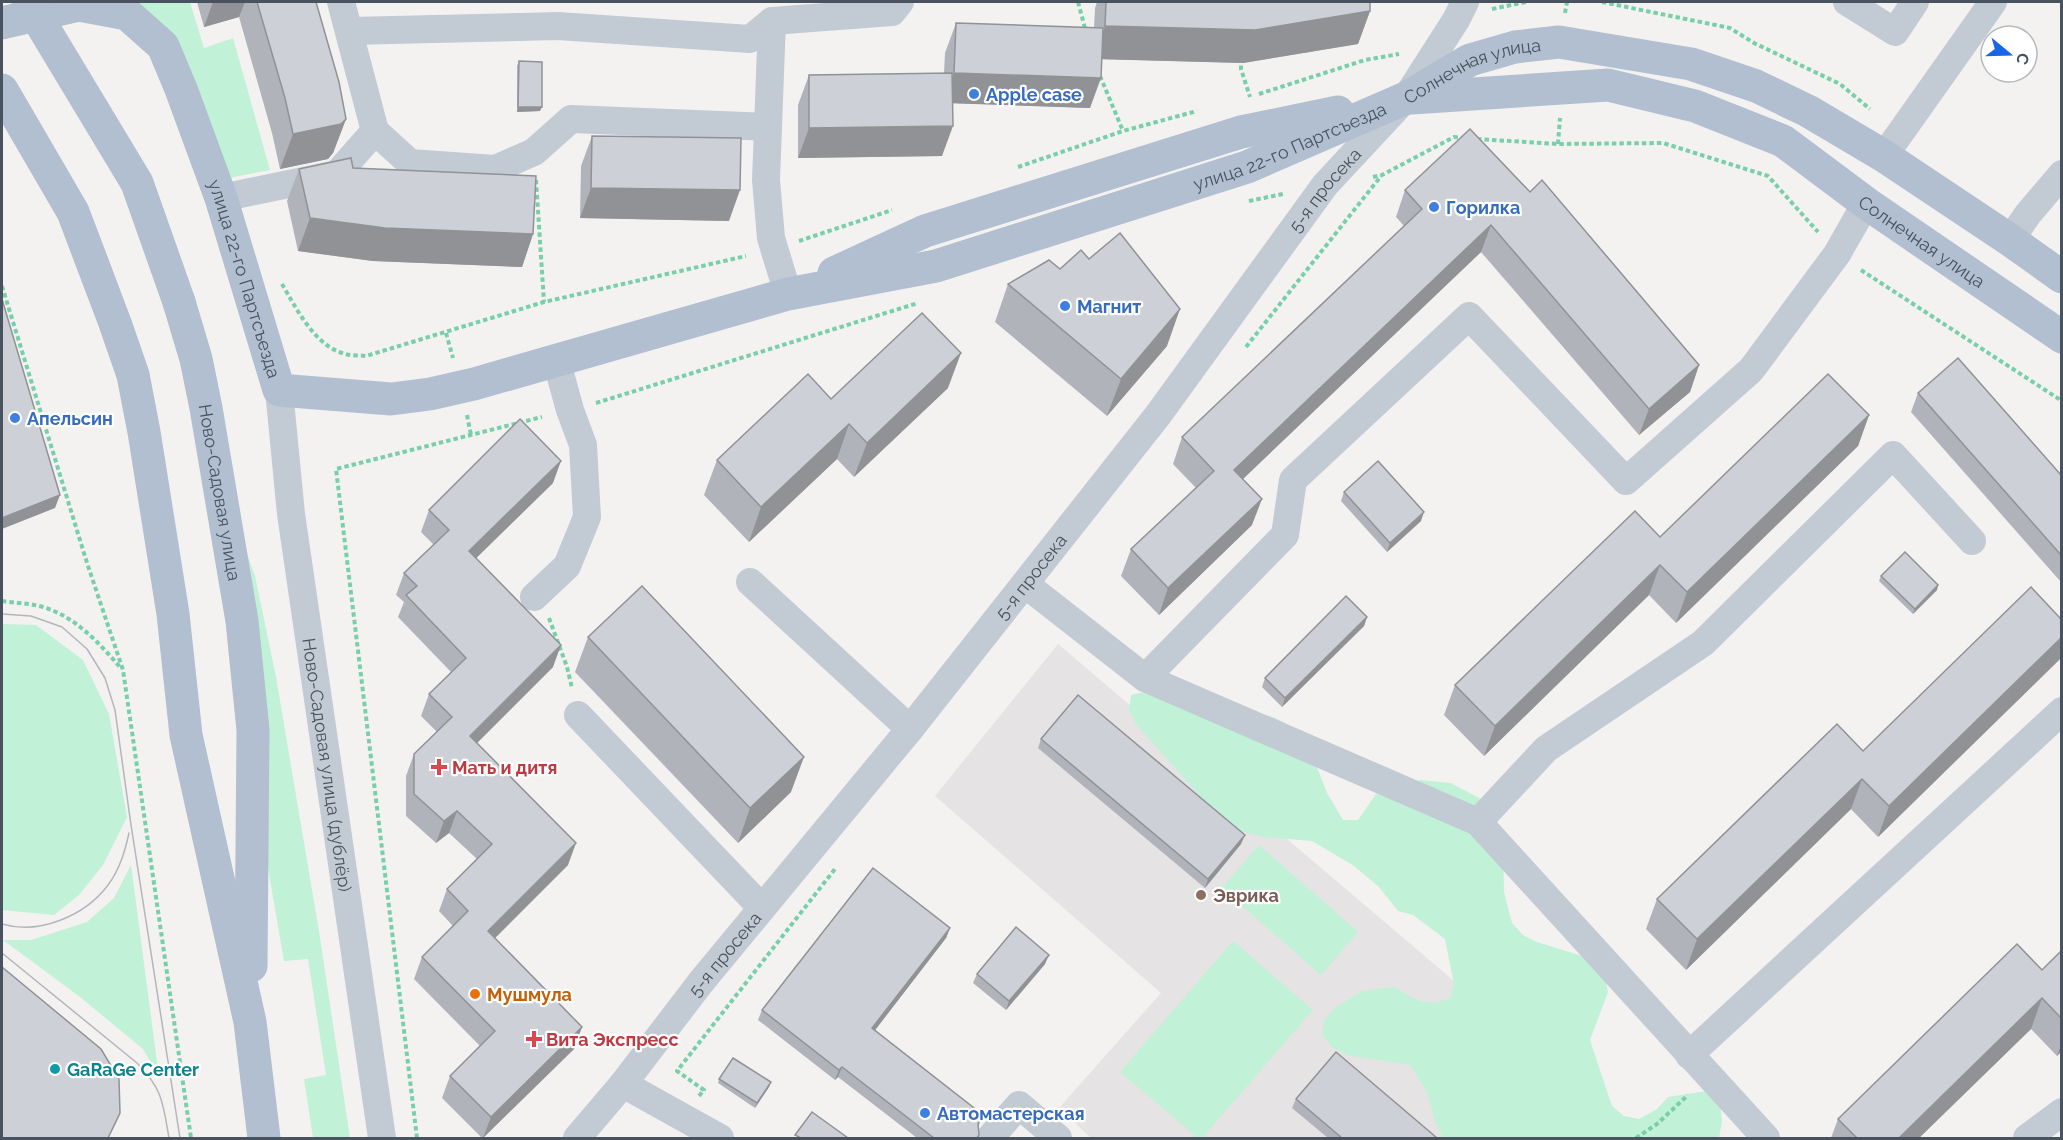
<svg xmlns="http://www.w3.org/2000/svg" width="2063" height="1140" font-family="Raleway,sans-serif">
  <rect width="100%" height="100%" fill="#f4f2f1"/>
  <polygon fill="#e5e3e3" points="1058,644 1615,1118 1596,1138 1091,1138 1059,1108 1161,993 935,796"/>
  <g fill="#c1f1d6">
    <polygon points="138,2 190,2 204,48 233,38 270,170 208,182"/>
    <polygon points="232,512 255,576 276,677 319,931 350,1138 313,1138 304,1079 326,1075 308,959 284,961 209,524"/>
    <polygon points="2,624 36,625 83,660 109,714 127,817 103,865 79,895 54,915 2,910"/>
    <polygon points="1161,688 1183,691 1273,717 1287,724 1315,762 1327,793 1343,820 1358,820 1376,794 1408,788 1420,780 1451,783 1479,798 1486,813 1503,839 1504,892 1512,923 1523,935 1537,942 1582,956 1605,977 1608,992 1590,1040 1612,1106 1624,1116 1639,1119 1657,1109 1668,1097 1719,1089 1722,1122 1719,1138 1443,1138 1435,1121 1427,1092 1410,1065 1346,1055 1331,1046 1322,1034 1325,1019 1335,1008 1362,991 1393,987 1419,1001 1435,1003 1450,999 1454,985 1445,939 1413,915 1398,911 1378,886 1354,866 1312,841 1263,837 1233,829 1208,810 1200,796 1136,724 1129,710 1131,695"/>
    <polygon points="1259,845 1358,932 1321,975 1222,888"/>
    <polygon points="131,865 159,1077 143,1049 80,997 3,940 31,940 87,922 114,898"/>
    <polygon points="1233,941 1313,1010 1202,1138 1198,1138 1120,1072"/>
  </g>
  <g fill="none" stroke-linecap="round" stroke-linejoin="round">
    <g stroke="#78cfa9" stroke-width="4" stroke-dasharray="4.5 3" stroke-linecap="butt">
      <polyline points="1078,2 1086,32"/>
      <polyline points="1602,2 1730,28 1754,43 1840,84 1870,109"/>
      <polyline points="1492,9 1526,2"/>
      <polyline points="1565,13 1567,2"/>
      <polyline points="1241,58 1241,69 1250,97"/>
      <polyline points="1100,76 1123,131"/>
      <polyline points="1259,94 1365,60 1399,54"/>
      <polyline points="1477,139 1558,144 1663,143 1768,176 1818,232"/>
      <polyline points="1558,144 1560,118"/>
      <polyline points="1018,167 1123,131 1197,111"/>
      <polyline points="1373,177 1382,175 1454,137 1464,138"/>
      <polyline points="536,180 544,302"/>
      <polyline points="1249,201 1283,194"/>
      <polyline points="799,241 892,210"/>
      <polyline points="1861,270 2062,401"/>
      <path d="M282,284C296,308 314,344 342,353C349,356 358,355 366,356L544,302L746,256"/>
      <polyline points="2,286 87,563 123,670 191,1138"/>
      <polyline points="446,333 453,358"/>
      <polyline points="1246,347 1381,176"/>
      <polyline points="596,403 918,303"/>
      <polyline points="467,415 471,435"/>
      <path d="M2,601C14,603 27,603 39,606C73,614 98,642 120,667"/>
      <polyline points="549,618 567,667 572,688"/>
      <polyline points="699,1096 704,1090 677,1071 835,869"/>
      <polyline points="417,1138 336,469 542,417"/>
      <polyline points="1636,1138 1657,1124 1688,1095"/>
    </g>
    <g stroke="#c2cbd3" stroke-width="28">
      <polyline points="341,2 375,131 410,163 495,169 534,152 571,119 768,127"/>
      <polyline points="1847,2 1895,32 1915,2"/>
      <polyline points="772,21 892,12 900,2"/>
      <polyline points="349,31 558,26 750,39 772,21 766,180 771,238 788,294"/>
      <polyline points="1884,156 1993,2"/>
      <polyline points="221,198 337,174 375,131"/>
      <polyline points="2010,240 2028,214 2062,174"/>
      <path id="s1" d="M279,390L291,514L382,1138"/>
      <polyline points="750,582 910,729"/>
      <polyline points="1025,584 1145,678 1478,822 1766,1138"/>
      <polyline points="534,597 567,566 587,517 583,445 570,410 556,359"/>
      <polyline points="1145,678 1285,535 1293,480 1469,316 1626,481 1751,370 1837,254 1866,203"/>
      <polyline points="578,715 762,908"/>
      <polyline points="1478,822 1546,749 1703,643 1893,455 1972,541"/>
      <polyline points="1689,1055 2062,711"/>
      <polyline points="623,1084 720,1138"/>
      <path id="s2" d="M577,1138L623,1084L701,982L910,729L1158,415L1325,185L1406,98L1456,20L1465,2"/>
      <polyline points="990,1138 1019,1105 1058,1138"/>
      <polyline points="2027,1138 2062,1112"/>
    </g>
    <g stroke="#b1bfd0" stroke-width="33">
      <path id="s3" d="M2,23L79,5L127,14L163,46L181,89L221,198L279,390L391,399L430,394L474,384L788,294L936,266L1247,167L1406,98L1470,60L1515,47L1559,42L1691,64L1756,86L1808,111L1884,156L2010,240L2062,277"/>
      <polyline points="2,90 73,212 115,323 133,375 144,432 173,614 186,735 250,1022 264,1138"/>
      <path id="s4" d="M1412,98L1608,85L1695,106L1783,141L1866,203L2062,337"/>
      <polyline points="834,273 925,231 1241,132 1338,112"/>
      <path id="s5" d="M179,302L196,359L206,408L242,621L253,730L251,966"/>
    </g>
    <g stroke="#b3b6bc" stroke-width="1.5">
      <polyline points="2,614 31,616 62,627 87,649 105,678 115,710 131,825 180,1138"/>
      <path d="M2,924C39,935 85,916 108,885C120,869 125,851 129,833"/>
      <path d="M2,953L137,1063C163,1089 163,1104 169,1138"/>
    </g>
    <polyline stroke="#b1bfd0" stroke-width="33" points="28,2 137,183 179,302"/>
  </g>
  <g fill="#b0b3b9">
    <polygon points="197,2 316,2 346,119 333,153 328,159 280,169 272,133 239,17 204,27"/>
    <polygon points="1097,2 1370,2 1370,11 1358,44 1243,63 1102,59 1090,108 953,103 942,156 798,158 798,105 809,75 944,73 945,53 956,23 1094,28 1095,8"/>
    <polygon points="519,61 540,111 517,112 517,66"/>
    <polygon points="592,136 729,221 580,218 581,166"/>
    <polygon points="353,168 533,234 522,267 373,261 298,251 287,201 299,169"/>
    <polygon points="1405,190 1530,192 1699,365 1690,392 1639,435 1481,252 1243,479 1252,525 1159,615 1121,576 1131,549 1196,488 1173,464 1182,437 1404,226 1396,217"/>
    <polygon points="1089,259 1167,346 1107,416 995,322 1008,284 1060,269"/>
    <polygon points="948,388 854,477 837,459 749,542 704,495 717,460 831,399"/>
    <polygon points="1918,393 2061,475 2061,582 1911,412"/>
    <polygon points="1869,415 1858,446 1676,623 1649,595 1484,756 1444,715 1455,685 1660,537"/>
    <polygon points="553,483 476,558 553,667 477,743 568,865 495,938 582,1027 574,1049 483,1138 482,1138 442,1098 450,1076 480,1046 414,979 422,957 453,926 439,911 447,889 477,859 449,833 436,843 406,816 406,776 414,754 437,732 421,716 429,694 451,672 398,617 404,602 396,595 404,573 434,545 421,532 429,510"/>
    <polygon points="1344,492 1421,521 1387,552 1341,501"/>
    <polygon points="1881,576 1938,585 1937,590 1913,614 1879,581"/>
    <polygon points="1367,617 1364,626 1282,707 1262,687 1265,678"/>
    <polygon points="588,637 791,792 738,843 575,672"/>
    <polygon points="2060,659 1878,837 1851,809 1686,970 1646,929 1657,899 1863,751"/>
    <polygon points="1041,739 1241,844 1205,888 1038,748"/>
    <polygon points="950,928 946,938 875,1030 983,1115 978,1127 979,1135 978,1138 917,1138 838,1077 835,1080 758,1020 762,1010"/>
    <polygon points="2061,951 2061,1052 2057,1056 2031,1029 1919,1138 1831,1138 1838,1119 2042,970"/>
    <polygon points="1045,964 1006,1010 973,983 977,974"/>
    <polygon points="719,1079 771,1082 769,1087 755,1108 718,1083"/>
    <polygon points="1296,1099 1437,1138 1328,1138 1292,1108"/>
  </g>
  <g fill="#909296">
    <polygon points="213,2 245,2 239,17 204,27"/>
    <polygon points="1370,11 1358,44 1243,63 1093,59 1105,26"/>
    <polygon points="954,73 1101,78 1090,108 943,103"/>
    <polygon points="518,107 542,107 540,111 517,112"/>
    <polygon points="346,119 333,153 328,159 280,169 293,134"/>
    <polygon points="953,126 942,156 798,158 809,128"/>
    <polygon points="591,188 740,190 729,221 580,218"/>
    <polygon points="310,218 533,234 522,267 373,261 298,251"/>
    <polygon points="1491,225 1481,252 1225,496 1234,470"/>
    <polygon points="1180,309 1167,346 1107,416 1121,379"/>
    <polygon points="961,353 948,388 854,477 867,443"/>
    <polygon points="1699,365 1690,392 1639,435 1649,409"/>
    <polygon points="1869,415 1858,446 1676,623 1687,592"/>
    <polygon points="849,424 837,459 749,542 761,507"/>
    <polygon points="561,461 553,483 461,573 469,551"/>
    <polygon points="60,495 55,508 2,529 2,518"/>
    <polygon points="1262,499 1252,525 1159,615 1168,588"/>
    <polygon points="1424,512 1421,521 1387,552 1390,543"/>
    <polygon points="1660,565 1649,595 1484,756 1495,726"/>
    <polygon points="1938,585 1937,590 1913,614 1915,609"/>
    <polygon points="1367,617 1364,626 1282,707 1285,698"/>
    <polygon points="2061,638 2061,655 2060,659 1878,837 1889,806"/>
    <polygon points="561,645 553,667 462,758 470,736"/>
    <polygon points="804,757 791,792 738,843 750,808"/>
    <polygon points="1862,779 1851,809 1686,970 1697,939"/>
    <polygon points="457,811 449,833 436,843 444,821"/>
    <polygon points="1245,835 1241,844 1205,888 1208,879"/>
    <polygon points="576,843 568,865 480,953 488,931"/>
    <polygon points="950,928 946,938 869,1038 872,1028"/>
    <polygon points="1049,955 1045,964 1006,1010 1009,1001"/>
    <polygon points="2042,998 2031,1029 1919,1138 1899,1138"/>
    <polygon points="582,1027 574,1049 483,1138 491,1117"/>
    <polygon points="2061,1045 2061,1052 2057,1056"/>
    <polygon points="842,1067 838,1077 835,1080 839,1070"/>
    <polygon points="771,1082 769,1087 755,1108 757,1103"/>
  </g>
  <g fill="#cdd0d7" stroke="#909296" stroke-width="1.5">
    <polygon points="257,2 316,2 339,82 346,119 341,124 293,134 285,98"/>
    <polygon points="1106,2 1370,2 1370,11 1255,30 1105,26"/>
    <polygon points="956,23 1103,28 1101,78 954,73"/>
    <polygon points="519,61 542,62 542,107 518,107"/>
    <polygon points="952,73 953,126 809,128 809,75"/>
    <polygon points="1470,129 1530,192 1542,180 1699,365 1649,409 1491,225 1234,470 1262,499 1168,588 1131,549 1214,471 1182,437 1422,209 1405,190"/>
    <polygon points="592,136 741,138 740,190 591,188"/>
    <polygon points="351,158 353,168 536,176 533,234 385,228 310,218 299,169"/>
    <polygon points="1120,233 1180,309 1121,379 1008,284 1049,260 1060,269 1081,250 1089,259"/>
    <polygon points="2,299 60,495 2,518"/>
    <polygon points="922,313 961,353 867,443 849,424 761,507 717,460 808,374 831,399"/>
    <polygon points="1958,358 2061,475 2061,555 1918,393"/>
    <polygon points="1828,374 1869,415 1687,592 1660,565 1495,726 1455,685 1635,511 1660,537"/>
    <polygon points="520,419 561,461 469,551 561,645 470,736 576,843 488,931 582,1027 491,1117 450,1076 495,1031 422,957 468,911 447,889 492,844 457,811 444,821 414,794 414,754 452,717 429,694 466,658 406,595 417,586 404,573 449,530 429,510"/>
    <polygon points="1378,461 1424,512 1390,543 1344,492"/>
    <polygon points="1905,552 1938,585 1915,609 1881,576"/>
    <polygon points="642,586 804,757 750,808 588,637"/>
    <polygon points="2031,587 2061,619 2061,638 1889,806 1862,779 1697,939 1657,899 1837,724 1863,751"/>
    <polygon points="1346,596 1367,617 1285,698 1265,678"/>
    <polygon points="1078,695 1245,835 1208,879 1041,739"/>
    <polygon points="873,868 950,928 872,1028 983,1115 978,1124 979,1135 977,1138 934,1138 842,1067 839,1070 762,1010"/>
    <polygon points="1016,927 1049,955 1009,1001 977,974"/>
    <polygon points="2017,944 2042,970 2061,951 2061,1018 2042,998 1899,1138 1857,1138 1838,1119"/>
    <polygon points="2,967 101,1049 119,1079 120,1113 108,1138 2,1138"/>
    <polygon points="1336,1052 1437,1138 1342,1138 1296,1099"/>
    <polygon points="733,1058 771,1082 757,1103 719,1079"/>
    <polygon points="812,1112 848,1138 801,1138 795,1135"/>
  </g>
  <g fill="#3f7fe0" stroke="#fff" stroke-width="2">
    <circle cx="974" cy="94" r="6"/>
    <circle cx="1434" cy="207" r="6"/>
    <circle cx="1065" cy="306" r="6"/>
    <circle cx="15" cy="418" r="6"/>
    <circle cx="925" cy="1113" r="6"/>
  </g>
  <g fill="#e0444e" stroke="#fff" stroke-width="2">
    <path d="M436 758h6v6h6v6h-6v6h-6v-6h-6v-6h6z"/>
    <path d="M531 1030h6v6h6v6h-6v6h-6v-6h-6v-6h6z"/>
  </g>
  <circle fill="#8d6e63" stroke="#fff" stroke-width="2" cx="1201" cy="895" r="6"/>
  <circle fill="#e8710a" stroke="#fff" stroke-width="2" cx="475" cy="994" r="6"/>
  <circle fill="#0f9aa8" stroke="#fff" stroke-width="2" cx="55" cy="1069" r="6"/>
  <g text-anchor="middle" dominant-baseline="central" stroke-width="4.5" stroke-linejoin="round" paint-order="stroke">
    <g font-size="18" fill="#49535f" stroke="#fff">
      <text stroke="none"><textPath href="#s3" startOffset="1786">Солнечная улица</textPath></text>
      <text stroke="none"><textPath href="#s3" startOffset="1587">улица 22-го Партсъезда</textPath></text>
      <text stroke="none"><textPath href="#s2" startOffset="1208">5-я просека</textPath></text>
      <text stroke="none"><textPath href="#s4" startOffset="552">Солнечная улица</textPath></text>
      <text stroke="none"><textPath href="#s3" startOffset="423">улица 22-го Партсъезда</textPath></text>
      <text stroke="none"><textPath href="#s5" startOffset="195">Ново-Садовая улица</textPath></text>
      <text stroke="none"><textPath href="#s2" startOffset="722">5-я просека</textPath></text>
      <text stroke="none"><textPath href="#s1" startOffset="378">Ново-Садовая улица (дублёр)</textPath></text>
      <text stroke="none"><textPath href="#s2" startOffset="236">5-я просека</textPath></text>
    </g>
    <g font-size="18" font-weight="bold" fill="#366cbe" stroke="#fff" text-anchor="start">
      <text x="986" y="94">Apple case</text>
      <text x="1446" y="207">Горилка</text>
      <text x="1077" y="306">Магнит</text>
      <text x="27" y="418">Апельсин</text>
      <text x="937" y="1113">Автомастерская</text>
    </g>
    <g font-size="18" font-weight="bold" fill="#be3a42" stroke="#fff" text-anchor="start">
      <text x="452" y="767">Мать и дитя</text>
      <text x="546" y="1039">Вита Экспресс</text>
    </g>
    <g font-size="18" font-weight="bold" fill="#785e54" stroke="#fff" text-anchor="start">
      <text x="1213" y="895">Эврика</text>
    </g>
    <g font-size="18" font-weight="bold" fill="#c56008" stroke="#fff" text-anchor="start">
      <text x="487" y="994">Мушмула</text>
    </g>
    <g font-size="18" font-weight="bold" fill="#0d838f" stroke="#fff" text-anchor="start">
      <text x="67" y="1069">GaRaGe Center</text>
    </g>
  </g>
  <rect width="2063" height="1140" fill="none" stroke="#49535f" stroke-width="6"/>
  <g transform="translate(2009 54) rotate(109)"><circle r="28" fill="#ffffff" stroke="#b6babf" stroke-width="1.5"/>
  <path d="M0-4.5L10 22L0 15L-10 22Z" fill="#1766e8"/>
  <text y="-9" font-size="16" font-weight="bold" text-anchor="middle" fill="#49535f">С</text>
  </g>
</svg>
